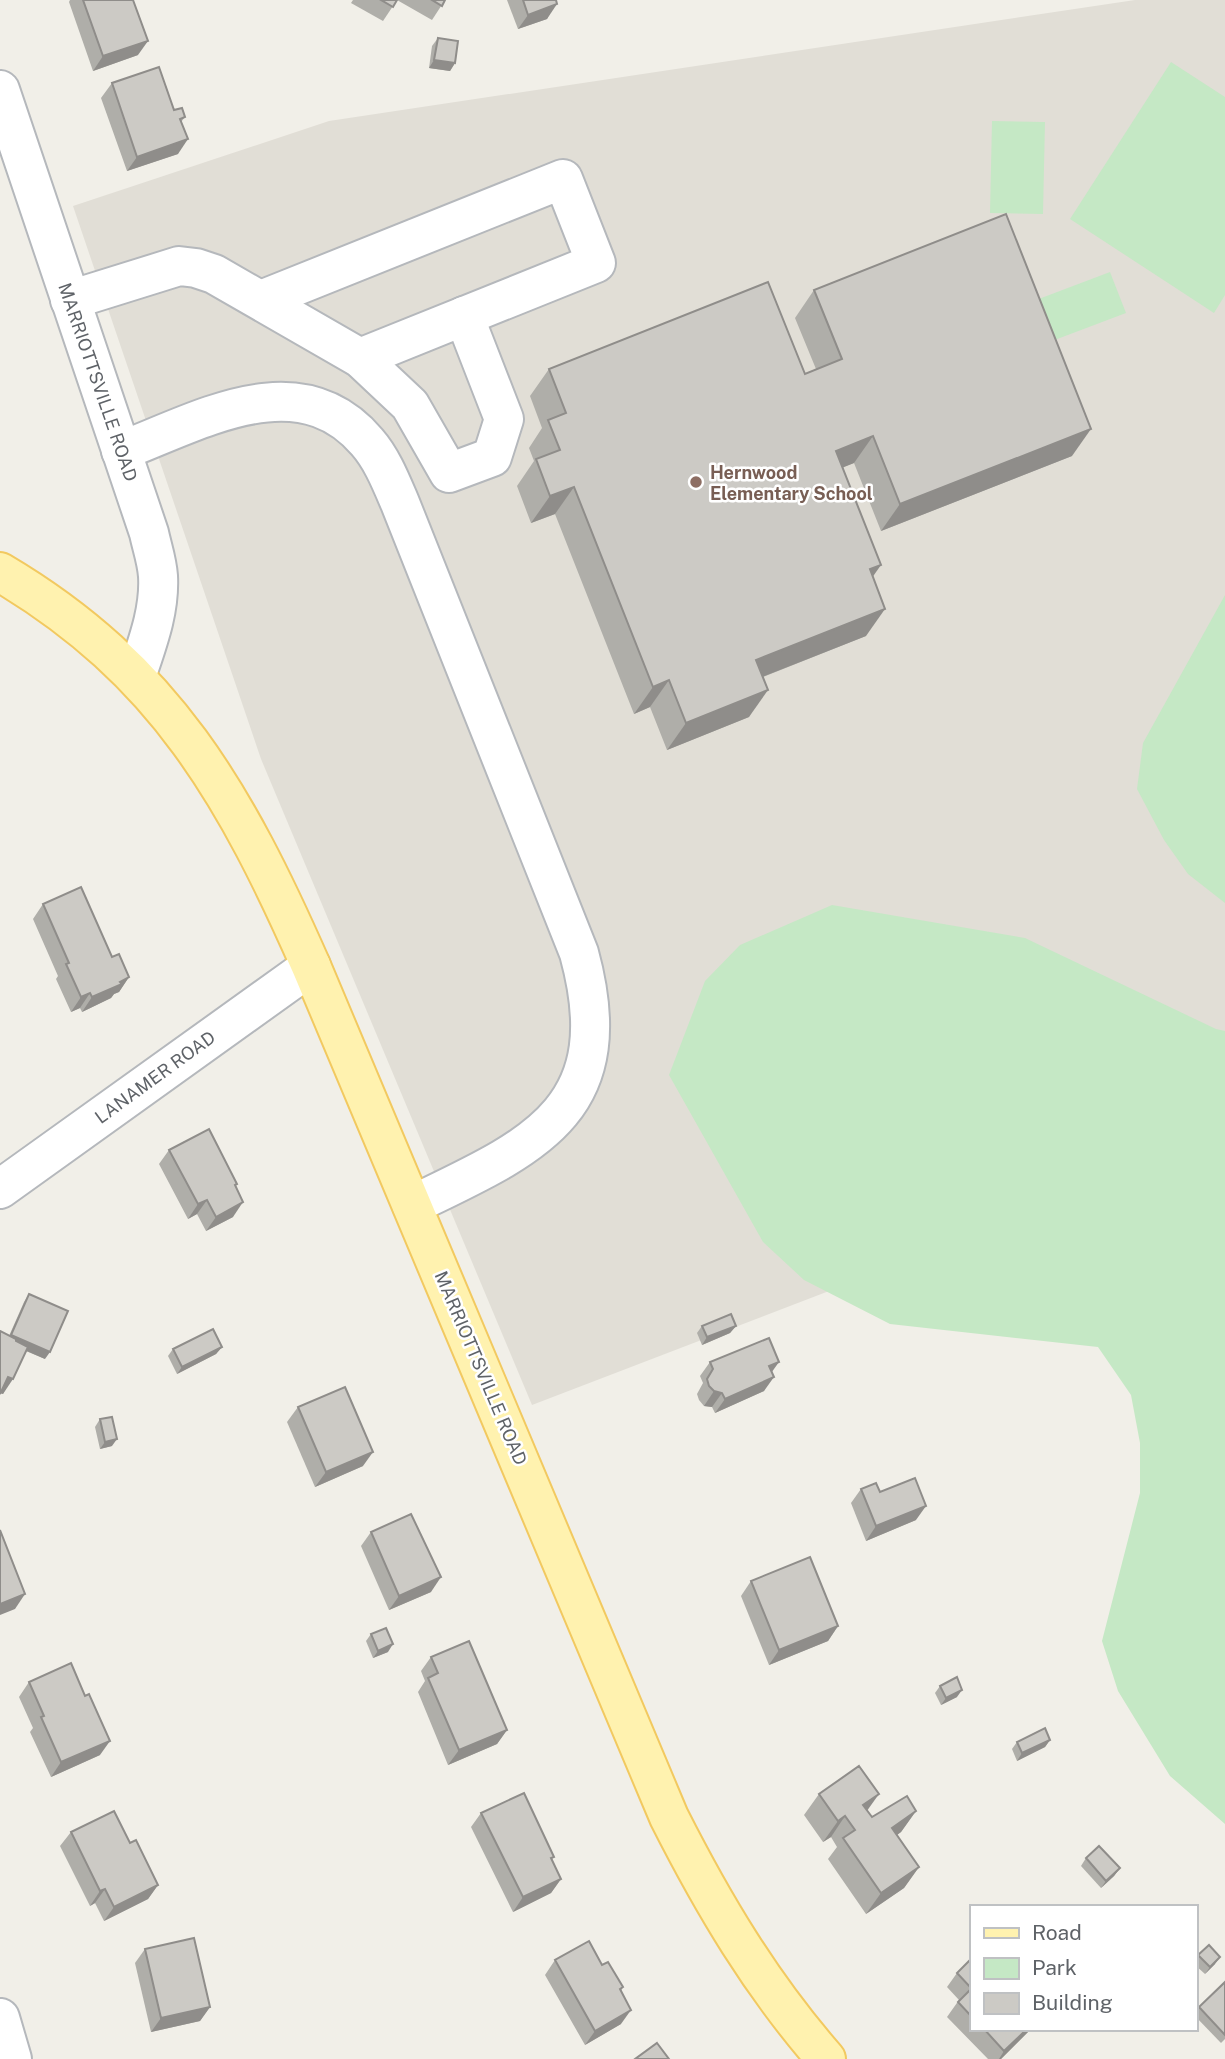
<svg xmlns="http://www.w3.org/2000/svg" width="1225" height="2059" font-family="'Public Sans',sans-serif">
  <rect width="100%" height="100%" fill="#f1efe8"/>
  <polygon fill="#e1ded6" points="1135,0 1225,0 1225,1139 532,1405 261,759 73,206 329,121"/>
  <g fill="#c5e8c5">
    <polygon points="1171,62 1225,97 1225,295 1214,313 1070,219"/>
    <polygon points="992,121 1045,122 1043,214 990,213"/>
    <polygon points="1110,272 1126,313 1052,341 1036,300"/>
    <polygon points="1225,595 1225,903 1188,874 1164,840 1137,789 1143,743"/>
    <polygon points="832,905 1025,938 1216,1029 1225,1031 1225,1824 1170,1776 1118,1691 1102,1641 1140,1493 1140,1443 1131,1395 1098,1347 890,1324 804,1280 763,1242 669,1075 705,981 740,945"/>
  </g>
  <g fill="none" stroke-linecap="round" stroke-linejoin="round">
    <g stroke="#b5b8bc" stroke-width="42">
      <g id="minor">
        <path d="M0,90L149,533C152,547 157,561 158,576C160,611 147,644 136,677"/>
        <polyline points="70,300 179,266 196,268 214,274 360,358 410,405 449,473 492,457 504,419 464,316"/>
        <polyline points="261,300 563,179 596,263 360,358"/>
        <path d="M121,451C200,421 299,362 367,442C382,459 391,482 400,503L579,953C622,1110 535,1146 412,1205"/>
        <polyline points="0,1189 311,966"/>
        <polyline points="0,2018 12,2059"/>
      </g>
    </g>
    <g stroke="#f2c960" stroke-width="42">
      <path id="major" d="M0,572C166,670 236,796 311,966L669,1817C713,1904 761,1985 826,2059"/>
    </g>
    <use href="#minor" stroke="#fff" stroke-width="38"/>
    <use href="#major" stroke="#fff2af" stroke-width="38"/>
  </g>
  <g fill="#afaea9">
    <polygon points="70,0 133,0 138,55 93,71 69,2"/>
    <polygon points="353,0 397,0 383,21 351,3"/>
    <polygon points="397,0 445,0 432,20"/>
    <polygon points="507,0 556,0 547,19 518,29"/>
    <polygon points="438,38 455,63 450,71 429,68 432,46"/>
    <polygon points="112,83 174,110 185,117 181,122 178,154 127,171 101,98"/>
    <polygon points="814,290 1072,456 881,531 854,463 843,467 873,577 866,636 763,677 749,717 667,750 650,707 634,714 555,514 531,523 517,486 534,461 529,448 542,428 530,396 549,369 805,374 816,369 795,318"/>
    <polygon points="43,904 112,957 129,977 119,992 114,994 111,998 82,1012 80,1008 71,1012 56,979 58,976 33,919"/>
    <polygon points="169,1150 235,1187 233,1217 206,1231 197,1214 188,1219 159,1164"/>
    <polygon points="29,1294 45,1359 26,1351 3,1394 1,1393 9,1336 24,1302"/>
    <polygon points="702,1326 736,1326 730,1333 702,1345 697,1333"/>
    <polygon points="222,1347 216,1354 177,1374 168,1356 173,1349"/>
    <polygon points="710,1362 772,1372 764,1391 715,1413 712,1407 704,1406 699,1400 697,1394 703,1383 700,1376"/>
    <polygon points="298,1407 363,1466 315,1487 287,1422"/>
    <polygon points="100,1419 112,1446 100,1449 95,1427"/>
    <polygon points="861,1489 880,1492 916,1520 866,1541 851,1503"/>
    <polygon points="371,1532 431,1592 389,1610 361,1546"/>
    <polygon points="751,1581 838,1626 828,1641 769,1665 741,1596"/>
    <polygon points="371,1634 388,1652 373,1658 366,1641"/>
    <polygon points="431,1657 507,1730 497,1744 448,1765 418,1692 425,1681 421,1671"/>
    <polygon points="29,1682 100,1755 51,1777 30,1732 33,1728 19,1697"/>
    <polygon points="940,1686 957,1697 941,1705 935,1693"/>
    <polygon points="1050,1740 1045,1747 1017,1761 1012,1749 1017,1742"/>
    <polygon points="819,1794 867,1810 872,1817 916,1811 901,1832 897,1835 919,1867 904,1888 866,1914 828,1859 837,1847 831,1837 823,1842 804,1815"/>
    <polygon points="481,1813 554,1857 552,1859 561,1879 551,1893 513,1912 471,1827"/>
    <polygon points="71,1832 130,1843 158,1885 148,1899 104,1921 95,1903 90,1906 60,1846"/>
    <polygon points="1086,1858 1120,1868 1114,1876 1101,1888 1081,1866"/>
    <polygon points="145,1949 210,2007 200,2021 151,2032 135,1963"/>
    <polygon points="1198,1955 1215,1964 1205,1974 1195,1965 1195,1959"/>
    <polygon points="971,1959 971,2029 1031,2029 1001,2059 988,2059 947,2017 959,2000 947,1987 957,1973"/>
    <polygon points="555,1960 602,1965 623,1987 621,1991 621,2024 585,2045 545,1975"/>
    <polygon points="1225,1982 1225,2039 1221,2043 1195,2016 1195,2012 1199,2007"/>
  </g>
  <g fill="#8f8d8a">
    <polygon points="557,4 547,19 518,29 528,15"/>
    <polygon points="148,41 138,55 93,71 103,56"/>
    <polygon points="434,60 455,63 450,71 429,68"/>
    <polygon points="188,139 178,154 127,171 137,157"/>
    <polygon points="1091,429 1072,456 881,531 900,504"/>
    <polygon points="873,436 854,463 817,478 836,451"/>
    <polygon points="574,487 555,514 531,523 550,496"/>
    <polygon points="881,565 862,592 870,569"/>
    <polygon points="885,609 866,636 737,687 756,660"/>
    <polygon points="669,680 650,707 634,714 653,687"/>
    <polygon points="768,690 749,717 667,750 686,723"/>
    <polygon points="129,977 119,992 114,994 111,998 82,1012 92,997"/>
    <polygon points="90,993 80,1008 71,1012 81,997"/>
    <polygon points="207,1200 197,1214 188,1219 198,1204"/>
    <polygon points="243,1202 233,1217 206,1231 216,1217"/>
    <polygon points="736,1326 730,1333 702,1345 707,1337"/>
    <polygon points="11,1335 50,1352 45,1359 6,1342"/>
    <polygon points="222,1347 216,1354 177,1374 182,1367"/>
    <polygon points="779,1362 769,1376 769,1366"/>
    <polygon points="8,1377 13,1379 3,1394 0,1393"/>
    <polygon points="774,1377 764,1391 715,1413 725,1399"/>
    <polygon points="714,1391 722,1393 712,1407 704,1406"/>
    <polygon points="117,1439 112,1446 100,1449 105,1442"/>
    <polygon points="373,1452 363,1466 315,1487 326,1472"/>
    <polygon points="926,1506 916,1520 866,1541 876,1526"/>
    <polygon points="441,1577 431,1592 389,1610 399,1596"/>
    <polygon points="25,1594 15,1609 0,1615 0,1604"/>
    <polygon points="838,1626 828,1641 769,1665 779,1650"/>
    <polygon points="393,1644 388,1652 373,1658 378,1651"/>
    <polygon points="962,1690 957,1697 941,1705 946,1698"/>
    <polygon points="507,1730 497,1744 448,1765 459,1750"/>
    <polygon points="1050,1740 1045,1747 1017,1761 1022,1753"/>
    <polygon points="110,1741 100,1755 51,1777 61,1762"/>
    <polygon points="879,1794 864,1815 863,1805"/>
    <polygon points="916,1811 901,1832 877,1849 892,1828"/>
    <polygon points="845,1816 831,1837 823,1842 838,1821"/>
    <polygon points="919,1867 904,1888 866,1914 881,1893"/>
    <polygon points="1120,1868 1114,1876 1101,1888 1106,1881"/>
    <polygon points="561,1879 551,1893 513,1912 523,1897"/>
    <polygon points="158,1885 148,1899 104,1921 114,1907"/>
    <polygon points="105,1889 95,1903 90,1906 100,1891"/>
    <polygon points="1220,1957 1215,1964 1205,1974 1210,1967"/>
    <polygon points="210,2007 200,2021 151,2032 161,2018"/>
    <polygon points="631,2010 621,2024 585,2045 595,2031"/>
    <polygon points="1027,2029 1031,2029 1001,2059 999,2059 1004,2051"/>
  </g>
  <g fill="#cccac5" stroke="#8f8d8a" stroke-width="2">
    <polygon points="83,0 133,0 148,41 103,56"/>
    <polygon points="381,0 397,0 393,7"/>
    <polygon points="432,0 445,0 442,6"/>
    <polygon points="523,0 556,0 557,4 528,15"/>
    <polygon points="438,38 458,41 455,63 434,60"/>
    <polygon points="159,67 174,110 182,108 185,117 180,119 188,139 137,157 112,83"/>
    <polygon points="1006,214 1091,429 900,504 873,436 836,451 881,565 870,569 885,609 756,660 768,690 686,723 669,680 653,687 574,487 550,496 536,459 560,450 548,420 566,413 549,369 768,282 805,374 842,359 814,290"/>
    <polygon points="81,887 112,957 119,954 129,977 120,982 122,984 92,997 90,993 81,997 66,964 69,963 43,904"/>
    <polygon points="209,1129 237,1184 235,1185 243,1202 216,1217 207,1200 198,1204 169,1150"/>
    <polygon points="29,1294 68,1311 50,1352 11,1335"/>
    <polygon points="731,1314 736,1326 707,1337 702,1326"/>
    <polygon points="213,1329 222,1347 182,1367 173,1349"/>
    <polygon points="0,1331 16,1339 16,1341 28,1347 13,1379 8,1377 0,1394"/>
    <polygon points="769,1338 779,1362 769,1366 774,1377 725,1399 722,1393 714,1391 709,1386 707,1379 713,1369 710,1362"/>
    <polygon points="345,1387 373,1452 326,1472 298,1407"/>
    <polygon points="112,1417 117,1439 105,1442 100,1419"/>
    <polygon points="915,1478 926,1506 876,1526 861,1489 876,1483 880,1492"/>
    <polygon points="411,1514 441,1577 399,1596 371,1532"/>
    <polygon points="0,1530 25,1594 0,1604"/>
    <polygon points="810,1557 838,1626 779,1650 751,1581"/>
    <polygon points="386,1628 393,1644 378,1651 371,1634"/>
    <polygon points="469,1641 507,1730 459,1750 428,1678 438,1673 431,1657"/>
    <polygon points="71,1663 85,1696 89,1694 110,1741 61,1762 41,1717 44,1716 29,1682"/>
    <polygon points="957,1677 962,1690 946,1698 940,1686"/>
    <polygon points="1045,1728 1050,1740 1022,1753 1017,1742"/>
    <polygon points="859,1766 879,1794 863,1805 872,1817 907,1796 916,1811 892,1828 919,1867 881,1893 843,1838 855,1830 845,1816 838,1821 819,1794"/>
    <polygon points="524,1793 554,1857 551,1858 561,1879 523,1897 481,1813"/>
    <polygon points="114,1811 130,1843 136,1840 158,1885 114,1907 105,1889 100,1891 71,1832"/>
    <polygon points="1099,1846 1120,1868 1106,1881 1086,1858"/>
    <polygon points="194,1938 210,2007 161,2018 145,1949"/>
    <polygon points="589,1941 602,1965 608,1962 623,1987 620,1989 631,2010 595,2031 555,1960"/>
    <polygon points="1209,1945 1220,1957 1210,1967 1198,1955"/>
    <polygon points="971,1959 971,1988 957,1973"/>
    <polygon points="1225,1982 1225,2035 1199,2007"/>
    <polygon points="971,1989 971,2016 958,2002"/>
    <polygon points="984,2029 1027,2029 1004,2051"/>
    <polygon points="657,2043 669,2059 635,2059"/>
  </g>
  <circle fill="#8d6e63" stroke="#fff" stroke-width="2.5" cx="696" cy="482" r="7"/>
  <g text-anchor="middle" dominant-baseline="central" stroke-width="5" stroke-linejoin="round" paint-order="stroke">
    <g font-size="18" fill="#5f6368" stroke="#fff">
      <text transform="translate(98 382) rotate(71)">MARRIOTTSVILLE ROAD</text>
      <text transform="translate(155 1077) rotate(-36)">LANAMER ROAD</text>
      <text transform="translate(481 1368) rotate(67)">MARRIOTTSVILLE ROAD</text>
    </g>
    <g font-size="18" font-weight="bold" fill="#785e54" stroke="#fff" text-anchor="start">
      <text x="710" y="472">Hernwood<tspan x="710" dy="21">Elementary School</tspan></text>
    </g>
  </g>
  <rect x="970" y="1905" width="228" height="126" fill="#ffffff" stroke="#bfc1c3" stroke-width="2"/>
  <rect x="984" y="1928" width="35" height="10" fill="#fff2af" stroke="#bfc1c3" stroke-width="2"/>
  <text x="1032" y="1940" font-size="21" fill="#5f6368">Road</text>
  <rect x="984" y="1958" width="35" height="21" fill="#c5e8c5" stroke="#bfc1c3" stroke-width="2"/>
  <text x="1032" y="1975" font-size="21" fill="#5f6368">Park</text>
  <rect x="984" y="1993" width="35" height="21" fill="#cccac5" stroke="#bfc1c3" stroke-width="2"/>
  <text x="1032" y="2010" font-size="21" fill="#5f6368">Building</text>
</svg>
